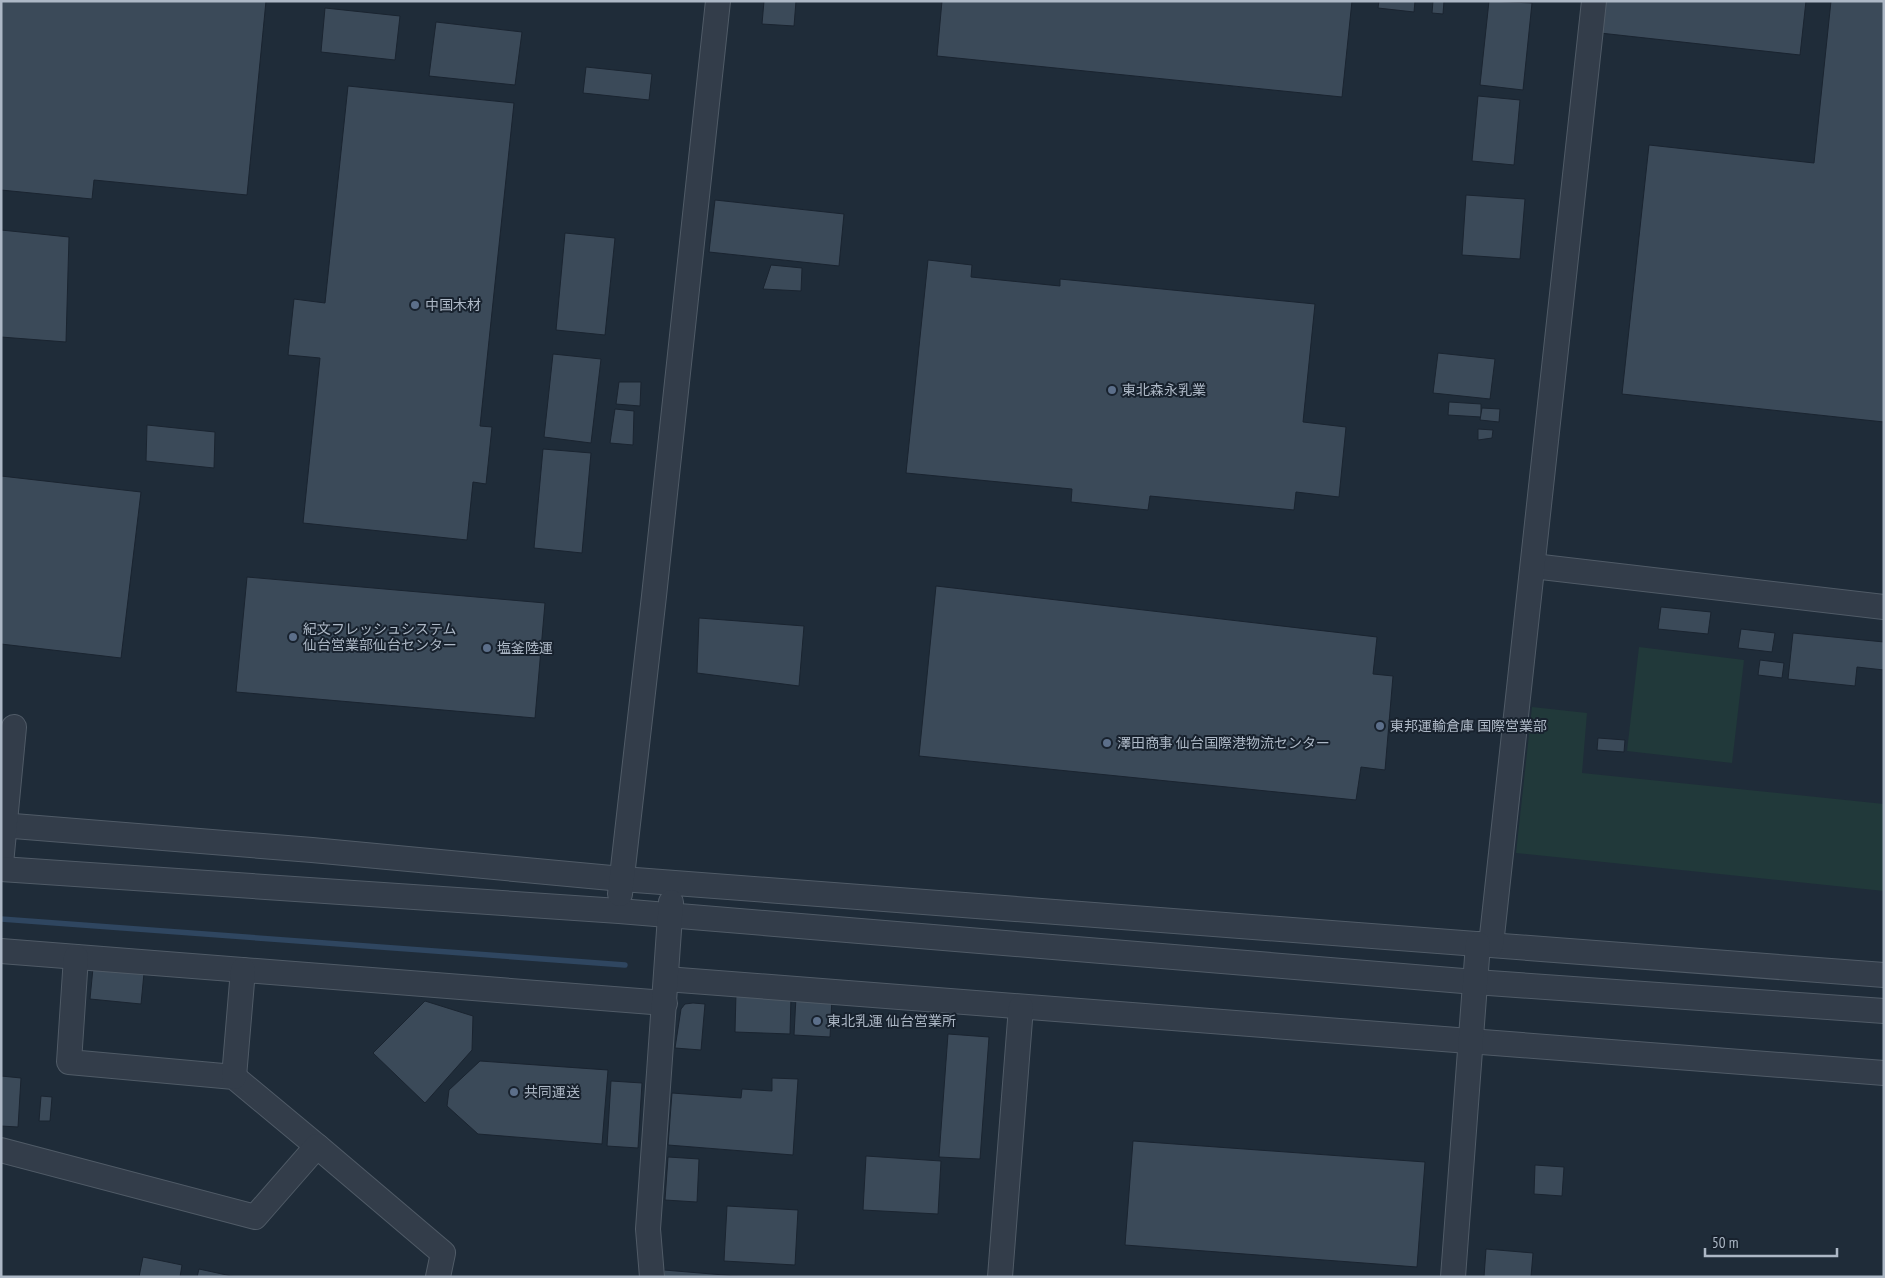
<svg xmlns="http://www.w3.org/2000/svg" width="1885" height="1278" font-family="'PT Sans Narrow','Noto Sans JP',sans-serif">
  <rect width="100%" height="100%" fill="#1f2c39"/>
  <g fill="#21393a">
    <polygon points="1639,647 1744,660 1732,763 1627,751"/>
    <polygon points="1532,707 1587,713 1582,773 1884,804 1884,891 1516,853"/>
  </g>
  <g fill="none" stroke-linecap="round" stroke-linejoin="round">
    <polyline stroke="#2f4660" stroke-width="5.5" points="1,919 625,965"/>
  </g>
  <g fill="#3b4a59" stroke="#1a2430">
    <polygon points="1,1 266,1 247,195 94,180 92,199 1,190"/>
    <polygon points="764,1 796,1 794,26 762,24"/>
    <polygon points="942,1 1352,1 1342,97 937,56"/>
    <polygon points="1379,1 1415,1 1414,12 1378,8"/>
    <polygon points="1433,1 1444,1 1443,14 1432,13"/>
    <polygon points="1489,1 1532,3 1523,90 1480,85"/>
    <polygon points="1603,1 1806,1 1800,55 1600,33"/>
    <polygon points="1831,1 1884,1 1884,422 1622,394 1649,145 1814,163"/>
    <polygon points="325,8 400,16 395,60 321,52"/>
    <polygon points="436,22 522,32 515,85 429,76"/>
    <polygon points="586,67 652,74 649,100 583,93"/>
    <polygon points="348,86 514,103 480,426 492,427 486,484 473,482 467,540 303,523 320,358 288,355 294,299 325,303"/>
    <polygon points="1478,96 1520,100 1514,165 1472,161"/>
    <polygon points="1466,195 1525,199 1520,259 1462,255"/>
    <polygon points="715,200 844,214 839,266 709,252"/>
    <polygon points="1,230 69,237 66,342 1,337"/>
    <polygon points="565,233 615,238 605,335 556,330"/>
    <polygon points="928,260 972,265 971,277 1060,286 1060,279 1315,304 1303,422 1346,427 1339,497 1296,492 1294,510 1150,496 1148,510 1071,502 1072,489 906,473"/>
    <polygon points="771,265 802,268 801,291 763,289"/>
    <polygon points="1438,353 1495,359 1490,399 1433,393"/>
    <polygon points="553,354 601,359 591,443 544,437"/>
    <polygon points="619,382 641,382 640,406 616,404"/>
    <polygon points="1449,402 1481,404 1481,417 1448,415"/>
    <polygon points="1482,408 1500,409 1499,422 1480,420"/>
    <polygon points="615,409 634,411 633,445 610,443"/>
    <polygon points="147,425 215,432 214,468 146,461"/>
    <polygon points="1478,429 1493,430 1492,438 1478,440"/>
    <polygon points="543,449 591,453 582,553 534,548"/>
    <polygon points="1,476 141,492 121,658 1,644"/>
    <polygon points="247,577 545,603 535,718 236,692"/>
    <polygon points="936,586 1377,637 1373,674 1393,676 1385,770 1361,767 1356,800 919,756"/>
    <polygon points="1661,607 1711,612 1708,634 1658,629"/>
    <polygon points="699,618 804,626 799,686 697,673"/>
    <polygon points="1741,629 1775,633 1772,652 1738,648"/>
    <polygon points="1793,633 1884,642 1884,670 1857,667 1855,686 1788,679"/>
    <polygon points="1760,660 1784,663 1782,678 1758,675"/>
    <polygon points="1598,738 1625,740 1624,752 1597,750"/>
    <polygon points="93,968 144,973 141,1004 90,999"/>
    <polygon points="736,993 791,996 790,1034 735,1032"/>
    <polygon points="796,997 832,998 830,1037 794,1035"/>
    <polygon points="425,1001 473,1016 472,1050 425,1103 373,1053"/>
    <polygon points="693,1003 705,1004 701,1050 675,1048 681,1009 685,1004"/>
    <polygon points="948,1034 989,1037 980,1159 939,1157"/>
    <polygon points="480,1061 608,1070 602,1144 478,1134 447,1106 449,1090"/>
    <polygon points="1,1076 21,1078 18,1127 1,1126"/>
    <polygon points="772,1078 798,1079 793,1155 668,1145 672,1093 741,1098 742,1089 772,1091"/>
    <polygon points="611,1081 642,1083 638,1148 607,1146"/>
    <polygon points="41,1096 52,1097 50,1121 39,1121"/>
    <polygon points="1133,1141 1425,1162 1417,1267 1125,1245"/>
    <polygon points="866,1156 941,1161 938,1214 863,1210"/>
    <polygon points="668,1157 699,1159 697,1202 665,1200"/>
    <polygon points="1535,1165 1564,1167 1562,1196 1534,1194"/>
    <polygon points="727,1206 798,1210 795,1265 724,1261"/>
    <polygon points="1486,1249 1533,1253 1531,1277 1484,1277"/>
    <polygon points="143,1257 182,1265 180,1277 139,1277"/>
    <polygon points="199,1269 236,1277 197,1277"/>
    <polygon points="664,1270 748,1277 664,1277"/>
  </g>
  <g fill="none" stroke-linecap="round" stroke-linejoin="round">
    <g stroke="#505b67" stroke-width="26">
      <g id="minor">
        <polyline points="1533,566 1884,607"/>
        <polyline points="1,825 312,850 622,879 1884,975"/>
        <polyline points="1,864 14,727"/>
        <polyline points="1,869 619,911 1475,982 1884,1011"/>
        <polyline points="620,894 654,596 718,1"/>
        <polyline points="1491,945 1594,1"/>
        <polyline points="1,951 665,1003"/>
        <polyline points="76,957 69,1062 234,1077 317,1146"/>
        <polyline points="666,979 1884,1073"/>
        <polyline points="234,1077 243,970"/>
        <polyline points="1,1150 255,1217 317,1146 443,1253 438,1277"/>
        <polyline points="652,1277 648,1229 671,902"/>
        <polyline points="1000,1277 1021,1007"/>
        <polyline points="1453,1277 1478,944"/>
      </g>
    </g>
    <use href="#minor" stroke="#333d4a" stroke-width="24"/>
  </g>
  <g fill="#5c6f8a" stroke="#18222e" stroke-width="2">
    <circle cx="415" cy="305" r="5"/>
    <circle cx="1112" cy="390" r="5"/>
    <circle cx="293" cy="637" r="5"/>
    <circle cx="487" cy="648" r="5"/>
    <circle cx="1380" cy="726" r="5"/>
    <circle cx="1107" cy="743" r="5"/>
    <circle cx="817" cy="1021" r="5"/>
    <circle cx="514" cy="1092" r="5"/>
  </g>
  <g text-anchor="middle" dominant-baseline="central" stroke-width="4" stroke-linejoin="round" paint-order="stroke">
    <g font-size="14" fill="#adb8c6" stroke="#18222e" text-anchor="start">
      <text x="425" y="305">中国木材</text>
      <text x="1122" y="390">東北森永乳業</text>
      <text x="303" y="629">紀文フレッシュシステム<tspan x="303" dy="16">仙台営業部仙台センター</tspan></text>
      <text x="497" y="648">塩釜陸運</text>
      <text x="1390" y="726">東邦運輸倉庫 国際営業部</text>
      <text x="1117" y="743">澤田商事 仙台国際港物流センター</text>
      <text x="827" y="1021">東北乳運 仙台営業所</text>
      <text x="524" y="1092">共同運送</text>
    </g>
  </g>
  <rect width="1885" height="1278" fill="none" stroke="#adb8c6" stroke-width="5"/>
  <path d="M1705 1248v8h132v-8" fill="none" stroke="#adb8c6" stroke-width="2.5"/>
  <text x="1712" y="1248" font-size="15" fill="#adb8c6" stroke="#18222e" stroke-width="4" paint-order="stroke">50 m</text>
</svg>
